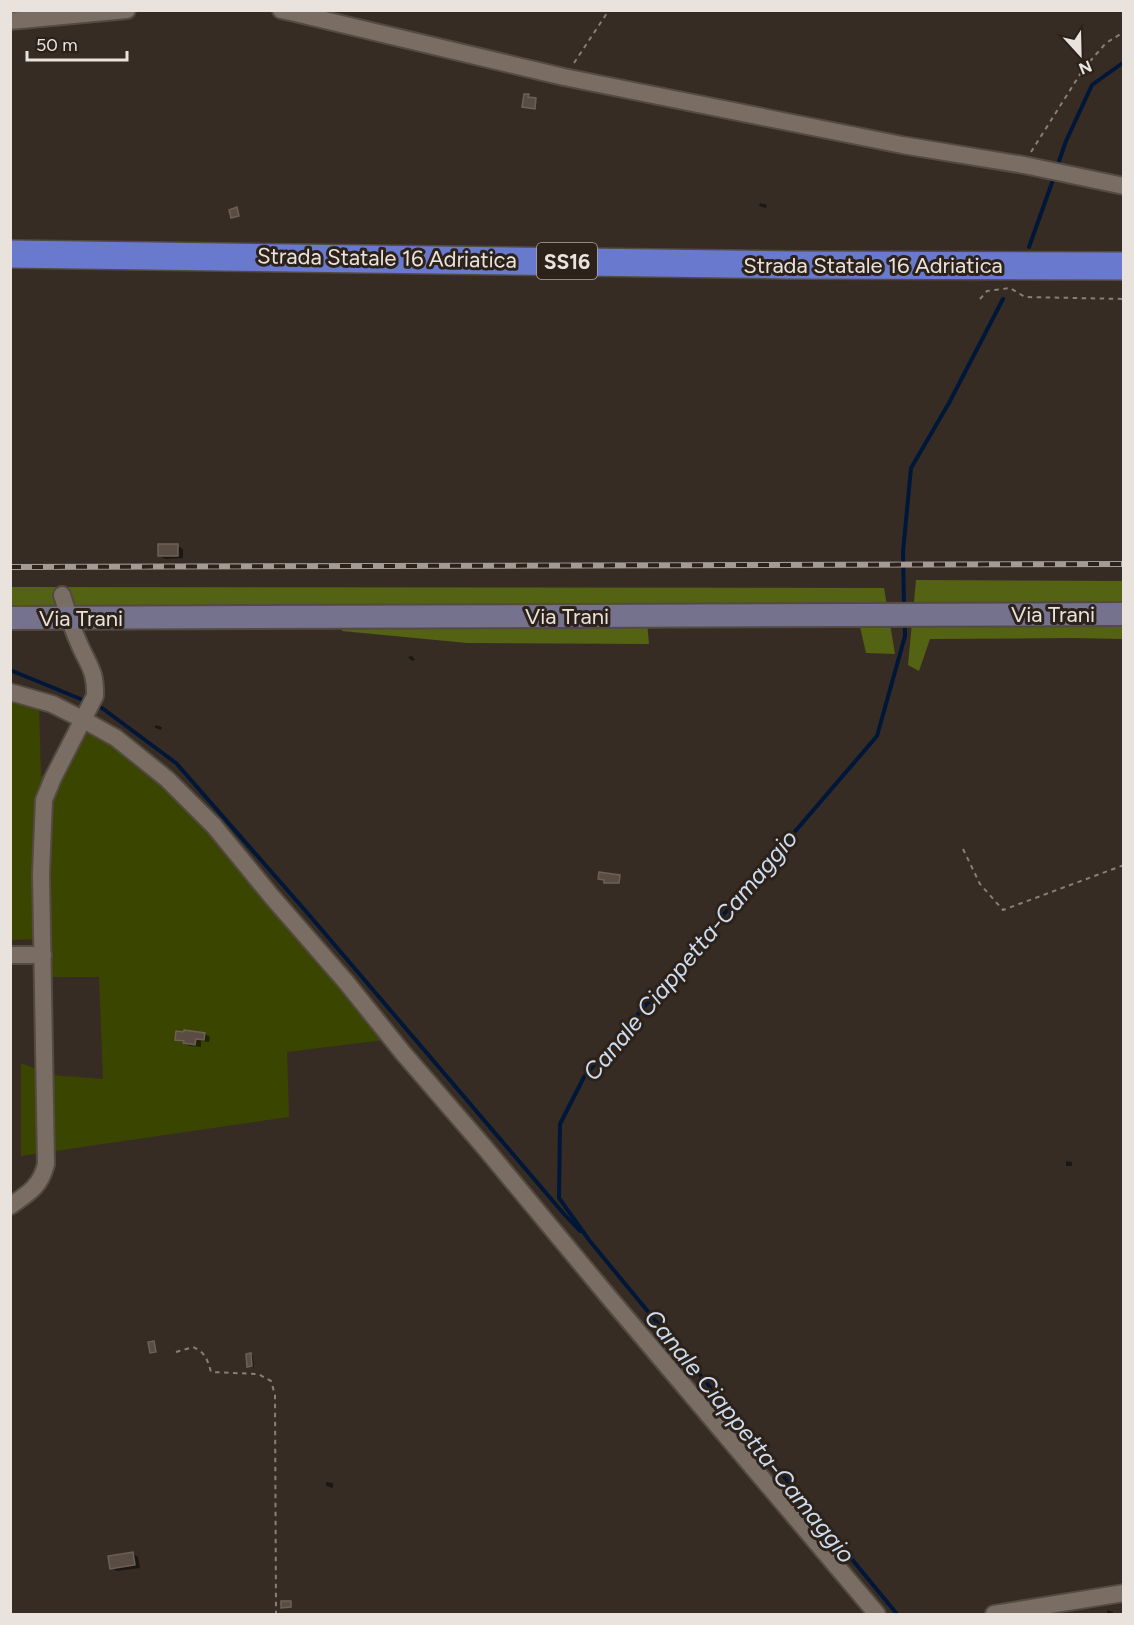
<svg xmlns="http://www.w3.org/2000/svg" width="1134" height="1625" font-family="Figtree,sans-serif">
  <rect width="100%" height="100%" fill="#372c23"/>
  <polygon fill="#3a4500" points="10,700 39,706 41,777 87,731 135,762 208,831 384,1040 287,1052 289,1117 21,1156 21,1063 51,1075 103,1079 99,977 49,977 48,939 11,940"/>
  <g fill="#546214">
    <polygon points="916,580 1123,581 1123,639 1072,638 930,639 919,671 908,665"/>
    <polygon points="11,587 884,588 895,654 866,653 860,627 861,606 646,610 649,644 467,643 342,631 343,608 11,610"/>
  </g>
  <g fill="#0007">
    <polygon points="760,203 767,205 766,208 759,206"/>
    <polygon points="178,546 183,549 183,558 165,559 159,555"/>
    <polygon points="412,656 415,660 412,661 408,657"/>
    <polygon points="155,725 162,727 161,730 155,728"/>
    <polygon points="205,1034 210,1037 209,1042 201,1041 201,1047 190,1046 177,1040"/>
    <polygon points="1066,1161 1072,1162 1072,1166 1066,1166"/>
    <polygon points="251,1355 253,1356 254,1367 248,1366"/>
    <polygon points="326,1482 333,1483 333,1488 326,1486"/>
    <polygon points="133,1554 138,1557 140,1568 117,1571 111,1568"/>
    <polygon points="1107,1610 1113,1612 1113,1614 1107,1614"/>
  </g>
  <g fill="none" stroke-linecap="round" stroke-linejoin="round">
    <g stroke="#001739" stroke-width="4">
      <polyline points="1057,167 1066,141 1092,85 1124,62"/>
      <polyline points="1029,247 1054,177"/>
      <polyline points="904,607 903,552 911,468 949,403 1003,299"/>
      <polyline points="10,670 88,702"/>
      <polyline points="95,705 102,708 176,763 310,916 564,1214 580,1231"/>
      <polyline points="897,1614 589,1240 559,1198 560,1124 584,1077 877,736 905,636 905,624"/>
    </g>
  </g>
  <g fill="#584c43" stroke="#6d6157" stroke-width="1.5">
    <polygon points="524,94 529,94 528,97 536,98 535,109 522,107"/>
    <polygon points="237,207 239,216 231,218 229,210"/>
    <rect x="158" y="544" width="20" height="12"/>
    <polygon points="599,872 620,875 619,883 604,883 604,880 598,879"/>
    <polygon points="184,1030 205,1033 204,1040 196,1039 195,1045 183,1043 184,1041 175,1040 176,1031 184,1032"/>
    <polygon points="154,1341 156,1352 150,1353 148,1342"/>
    <polygon points="251,1353 252,1366 247,1367 246,1354"/>
    <polygon points="133,1552 135,1565 110,1569 108,1556"/>
    <polygon points="281,1601 291,1601 291,1607 281,1608"/>
  </g>
  <g fill="none" stroke-linecap="round" stroke-linejoin="round">
    <g stroke="#534a42" stroke-width="20">
      <g id="minor">
        <polyline points="281,10 295,13 564,77 902,145 1024,165 1124,186"/>
        <polyline points="10,21 127,10"/>
        <polyline points="10,692 52,704 82,719 116,738 167,779 214,826 272,897 346,982 403,1053 485,1148 607,1295 877,1614"/>
        <polyline points="10,955 43,955"/>
        <path d="M10,1206C28,1194 41,1186 46,1164L41,874L44,800L53,778L95,696C96,669 87,664 78,641C71,626 67,610 62,595"/>
        <polyline points="994,1614 1124,1593"/>
      </g>
    </g>
    <g stroke="#534a42" stroke-width="26">
      <polyline id="secondary" points="10,618 1124,614"/>
    </g>
    <g stroke="#534a42" stroke-width="30">
      <polyline id="trunk" points="10,254 792,265 1124,266"/>
    </g>
    <g stroke="#887f77" stroke-width="2" stroke-dasharray="4.5 4.5" stroke-linecap="butt">
      <polyline points="574,63 609,10"/>
      <polyline points="1031,152 1084,68 1106,43 1124,32"/>
      <polyline points="980,299 987,291 1010,288 1025,297 1124,299"/>
      <polyline points="963,849 980,884 1003,910 1124,865"/>
      <path d="M176,1352L193,1347C206,1353 207,1359 211,1372L258,1374L271,1381L275,1395L276,1614"/>
    </g>
    <use href="#minor" stroke="#7a6e64" stroke-width="16"/>
    <use href="#secondary" stroke="#74728c" stroke-width="22"/>
    <use href="#trunk" stroke="#6979ce" stroke-width="27"/>
    <g stroke="#a49b94" stroke-width="6">
      <polyline id="rail" points="10,567 1124,564"/>
    </g>
    <use href="#rail" stroke="#2c221a" stroke-width="4" stroke-dasharray="11" stroke-linecap="butt"/>
  </g>
  <g text-anchor="middle" dominant-baseline="central" stroke-width="6" stroke-linejoin="round" paint-order="stroke">
    <rect fill="#2c221a" stroke="#b1a9a2" stroke-width="1.5" x="537" y="243" width="60" height="36" rx="4.5"/>
    <g font-size="21" font-weight="bold" fill="#eae3dd">
      <text x="567" y="261">SS16</text>
    </g>
    <g font-size="22" fill="#eae3dd" stroke="#2c221a">
      <text transform="translate(387 258) rotate(1)">Strada Statale 16 Adriatica</text>
      <text x="873" y="265">Strada Statale 16 Adriatica</text>
      <text x="1053" y="614">Via Trani</text>
      <text x="567" y="616">Via Trani</text>
      <text x="81" y="618">Via Trani</text>
    </g>
    <g font-size="24" font-style="italic" fill="#cddcef" stroke="#2c221a">
      <text transform="translate(690 955) rotate(-50)">Canale Ciappetta-Camaggio</text>
      <text transform="translate(750 1436) rotate(51)">Canale Ciappetta-Camaggio</text>
    </g>
  </g>
  <rect width="1134" height="1625" fill="none" stroke="#eae3dd" stroke-width="24"/>
  <g transform="translate(1080 54) rotate(158)" stroke="#2c221a" stroke-width="4.5" paint-order="stroke">
  <path d="M0-4.5L10 22L0 15L-10 22Z" fill="#eae3dd"/>
  <text y="-9" font-size="16" font-weight="bold" text-anchor="middle" fill="#eae3dd">N</text>
  </g>
  <path d="M27 51v9h100v-9" fill="none" stroke="#eae3dd" stroke-width="3"/>
  <text x="36" y="51" font-size="18" fill="#eae3dd" stroke="#2c221a" stroke-width="4.5" paint-order="stroke">50 m</text>
</svg>
